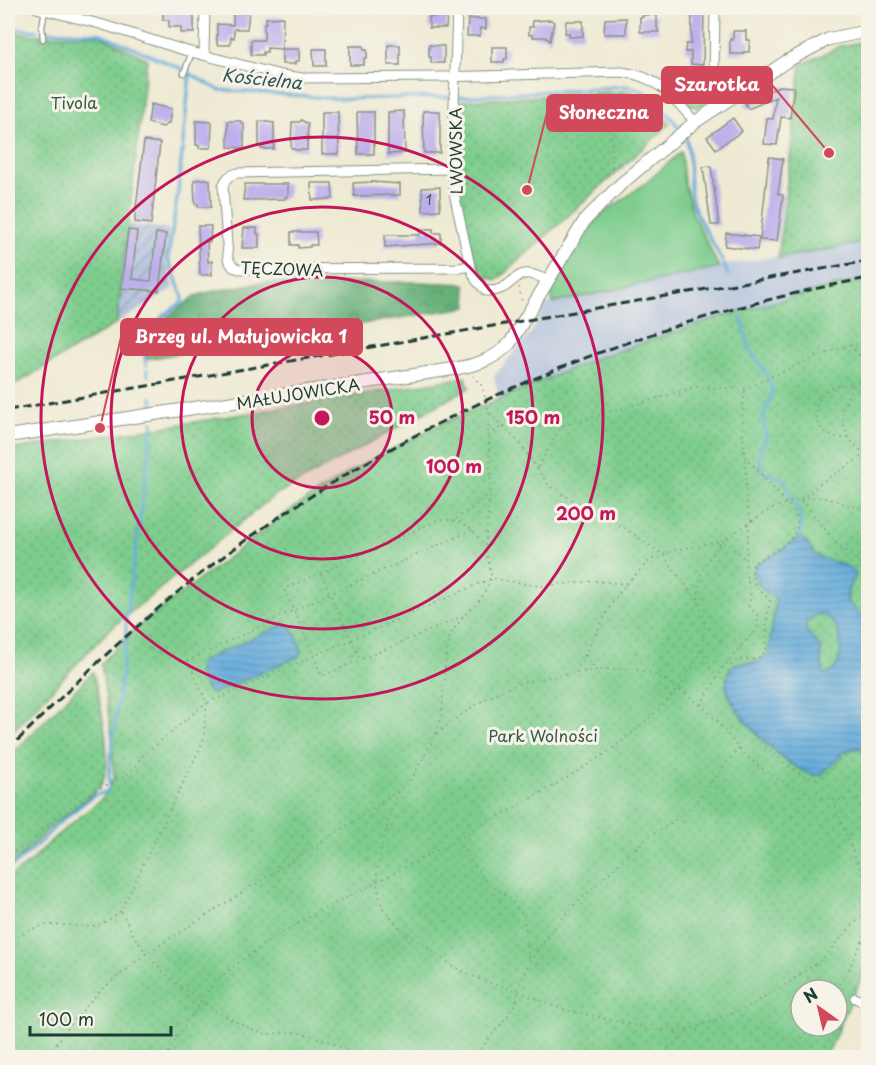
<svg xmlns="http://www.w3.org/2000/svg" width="876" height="1065" font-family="'Playpen Sans',sans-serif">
  <defs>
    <pattern id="industrial-furrows" width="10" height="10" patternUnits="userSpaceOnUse" patternTransform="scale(1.5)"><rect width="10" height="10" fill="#b7c5de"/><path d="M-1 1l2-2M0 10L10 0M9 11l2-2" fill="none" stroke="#94a1b5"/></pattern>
    <pattern id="forest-crowns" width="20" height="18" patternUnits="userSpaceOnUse" patternTransform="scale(1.5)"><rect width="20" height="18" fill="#66b079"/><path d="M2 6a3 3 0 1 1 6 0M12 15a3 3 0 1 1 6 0" fill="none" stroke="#539064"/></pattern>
    <pattern id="park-dots" width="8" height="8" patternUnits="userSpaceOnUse" patternTransform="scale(1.5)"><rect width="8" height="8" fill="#7ecd8e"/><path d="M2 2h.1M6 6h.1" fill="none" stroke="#67a875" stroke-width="1.8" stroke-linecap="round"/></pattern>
    <pattern id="water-rules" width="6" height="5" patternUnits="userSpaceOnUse" patternTransform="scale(1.5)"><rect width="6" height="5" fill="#64acdb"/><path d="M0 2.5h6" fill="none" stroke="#528db2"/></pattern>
  </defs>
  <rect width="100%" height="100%" fill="#f7f3e8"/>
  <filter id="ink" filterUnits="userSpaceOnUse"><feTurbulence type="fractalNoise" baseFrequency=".0167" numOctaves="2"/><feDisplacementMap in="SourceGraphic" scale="12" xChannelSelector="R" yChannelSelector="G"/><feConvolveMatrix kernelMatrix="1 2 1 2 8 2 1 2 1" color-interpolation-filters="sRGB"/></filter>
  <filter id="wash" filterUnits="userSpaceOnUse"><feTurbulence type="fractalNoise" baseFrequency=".008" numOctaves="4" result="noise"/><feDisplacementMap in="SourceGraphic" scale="24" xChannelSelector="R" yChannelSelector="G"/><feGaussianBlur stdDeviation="1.35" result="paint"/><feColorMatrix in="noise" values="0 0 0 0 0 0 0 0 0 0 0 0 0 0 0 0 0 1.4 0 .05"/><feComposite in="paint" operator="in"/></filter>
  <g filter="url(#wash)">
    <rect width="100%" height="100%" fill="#efead3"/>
    <polygon fill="url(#industrial-furrows)" points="128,224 169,229 166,259 174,288 117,323"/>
    <polygon fill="#b7c5de" points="868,242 868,297 501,410 494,376 532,332 546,304 730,264"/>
    <g fill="#7ecd8e" stroke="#4e8561" stroke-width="1.5">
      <polygon points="668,76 708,78 708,92 704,104 698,108 690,105 677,91 663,80"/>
      <polygon points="681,152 684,182 693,214 719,267 553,303 551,294 586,232 598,217 647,182"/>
    </g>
    <polygon fill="url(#forest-crowns)" stroke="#427656" stroke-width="1.5" points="416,282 465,284 468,307 146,359 145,334 195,296 214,291 259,283"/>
    <g fill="url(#park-dots)" stroke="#4e8561" stroke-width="1.5" fill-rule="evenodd">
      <polygon points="8,32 37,35 99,35 147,59 117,323 8,389"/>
      <polygon points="868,41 868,242 778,258 801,65 840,46"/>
      <path d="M629,91C648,97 658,108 670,124L497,280L479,275L460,209L455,171L459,101Z"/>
      <path d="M868,280V963L826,1057L8,1058V878L29,863L56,836L103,798L114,778L112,738L101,664L135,629L289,511L358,467L443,423L594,359L724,316L842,284ZM801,990H837V1026H801Z"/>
      <polygon points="466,377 469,388 275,495 109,630 8,736 8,450 176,425"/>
      <path d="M93,672C99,699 115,759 101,785C95,794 65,815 55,823C38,837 26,855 8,867V758Z"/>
    </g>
    <g fill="url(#water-rules)" stroke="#427488" stroke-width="1.5" fill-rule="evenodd">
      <path d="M800,537C811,544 809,550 816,555C829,564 845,560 856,574L848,590L847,601L859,614L868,617V754L859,748L846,751L821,775C793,778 735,717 727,691C725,684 727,675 731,669C737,659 747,664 757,662C760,661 765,657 768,655L776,599C763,590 751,582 755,565L777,553ZM817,614C849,618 846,675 824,674L821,660V648L805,629L806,623Z"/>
      <path d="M284,624L291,627C296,636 306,648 298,657L214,693L210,694C204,686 194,670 201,661Z"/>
    </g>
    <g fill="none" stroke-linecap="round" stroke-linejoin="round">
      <g stroke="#64acdb" stroke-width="3">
        <polyline points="8,28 37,31"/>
        <polyline points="45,31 99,33 180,68 219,90 342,99 451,97"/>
        <path d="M459,97L628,86C654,91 665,111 681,130"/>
        <path d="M685,135C693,156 686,181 693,204C701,229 720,250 728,275"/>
        <polyline points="741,318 749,347 767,376 773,391 763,417 766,437 760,449 760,467 766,474 783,478 785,481 799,513 801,525 800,540"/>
        <polyline points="146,365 143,347 145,338 162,317 182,302 183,298 168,258 178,192 190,73"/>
        <polyline points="147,370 148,376"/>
        <polyline points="152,397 153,406"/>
        <polyline points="109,784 110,760 126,641 126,620 153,422"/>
        <polyline points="8,870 31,851 59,823 93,796 108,791 109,787"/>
      </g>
    </g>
    <g id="blocks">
      <g fill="#bdaeec">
        <polygon points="181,8 194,8 194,33 181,33 181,27 169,27 169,20 163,20 163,11 181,11"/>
        <polygon points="687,8 704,8 703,65 691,64 691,52 685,52 686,44 691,44 692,15 687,15"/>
        <polygon points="233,10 249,12 247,29 234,29 234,38 231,37 230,45 217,45 217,24 233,25"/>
        <polygon points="435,15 447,15 446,28 429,28 429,17 435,17"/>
        <polygon points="643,15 657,15 657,27 659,32 640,32 640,17 643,17"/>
        <polygon points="283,17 282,49 267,48 267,52 263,52 263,55 251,55 251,40 264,40 264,23 266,23 266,18"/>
        <polygon points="626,18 626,34 604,34 605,19"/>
        <polygon points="468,19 486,19 486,29 480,28 480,36 467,36"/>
        <polygon points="551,20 554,22 550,41 545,37 533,37 533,35 529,35 529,27 533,27 532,21"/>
        <polygon points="566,21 583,21 583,36 570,37 569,33 565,33"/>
        <polygon points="733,31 746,31 746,40 750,40 749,52 743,52 743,54 730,54 730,39 733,40"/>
        <rect x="388" y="45" width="12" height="20"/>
        <polygon points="429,45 444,46 444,63 431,63 431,57 429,57"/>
        <polygon points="350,46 363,46 364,50 367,50 367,58 364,58 364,65 350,65"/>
        <polygon points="492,47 507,47 507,59 504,59 504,62 492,62"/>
        <polygon points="282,49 299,49 299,61 295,61 295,64 282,64"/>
        <polygon points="313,49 326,49 326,66 314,66"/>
        <polygon points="779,86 794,87 790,118 781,117 777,145 764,144 767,118 773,119 776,97 748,109 745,103"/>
        <polygon points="151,104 171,109 169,123 163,127 148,123"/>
        <polygon points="404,111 405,153 388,154 388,112"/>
        <polygon points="423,111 440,111 440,153 424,153"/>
        <polygon points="322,112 338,112 339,154 322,154"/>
        <polygon points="357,112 374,112 374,154 358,154"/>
        <polygon points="733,118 742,131 716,149 707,137"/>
        <polygon points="301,120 308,124 307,150 296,150 291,148 292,122 300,122"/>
        <polygon points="196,121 212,122 211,148 199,148 199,145 196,145"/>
        <polygon points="228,121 241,121 241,124 244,124 244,148 228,147"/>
        <polygon points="259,121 274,123 274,149 261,149 261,146 259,146"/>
        <polygon points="144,141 160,143 151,224 135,222 135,216"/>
        <polygon points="769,157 783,159 778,194 783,195 777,241 760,240"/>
        <polygon points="711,166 719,225 711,225 703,167"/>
        <polygon points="206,179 210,180 211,207 198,207 198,204 195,204 194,180"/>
        <polygon points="373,182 400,184 400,195 354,196 353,183"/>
        <polygon points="311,183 332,183 333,199 312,200"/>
        <polygon points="245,184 288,184 288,197 285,197 285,199 243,200"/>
        <polygon points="440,187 440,210 423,211 422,188"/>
        <polygon points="198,226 211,226 210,242 207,242 208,262 212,261 212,275 200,275"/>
        <polygon points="244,228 257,228 257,234 259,234 259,248 242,248"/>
        <polygon points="420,229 433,229 433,233 441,233 441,243 385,247 385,235 420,235"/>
        <polygon points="128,230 137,231 132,279 151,281 156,233 166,234 159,291 121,288"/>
        <polygon points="291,232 316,232 317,245 310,245 310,247 298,248 298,245 291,245"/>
        <polygon points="726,233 759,237 757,250 725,246"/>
      </g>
    </g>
  </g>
  <g filter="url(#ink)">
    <use href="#blocks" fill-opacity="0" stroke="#879484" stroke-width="1.5"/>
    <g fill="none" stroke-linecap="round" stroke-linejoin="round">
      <g stroke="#879484" stroke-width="7">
        <g id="service">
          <polyline points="43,39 42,27 45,10"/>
          <polyline points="184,73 192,52"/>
        </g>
      </g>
      <g stroke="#879484" stroke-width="11">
        <g id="minor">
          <path d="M36,8L100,24L187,51L281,75L303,78L442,77L622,72C658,76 673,97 695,122"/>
          <path d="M457,8L452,169L455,198L470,266L476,280L486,291C520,292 509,260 548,281"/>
          <polyline points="715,8 714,80 717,106"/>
          <polyline points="204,55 205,8"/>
          <path d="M452,169L238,173C229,175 226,178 223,186L228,259L233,267L239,269L459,268L470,266"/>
          <polyline points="855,998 868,1004"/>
        </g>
      </g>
      <g stroke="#879484" stroke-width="14">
        <path id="tertiary" d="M8,436L447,370C472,366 492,362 510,343L585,220L621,184L695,122L787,61L829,39L868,31"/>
      </g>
      <g stroke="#879484" stroke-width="1.5" stroke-dasharray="1.5 4.5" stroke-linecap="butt">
        <polyline points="666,78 703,81"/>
        <polyline points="608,94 613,173 615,176"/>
        <polyline points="519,287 522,303"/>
        <polyline points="850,345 868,367"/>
        <path d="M868,374C836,394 833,436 868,455"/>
        <path d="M745,391C741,413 742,433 745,455"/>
        <polyline points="490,414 519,442 549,486 597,514 613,520 662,554 699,602"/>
        <polyline points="489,436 502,426 562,426 696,387 745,389 812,358 850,345 868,342"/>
        <path d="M849,437C805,445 804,377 853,386"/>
        <polyline points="866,454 823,481 809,494 799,500 804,503 834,541 857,561 868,582"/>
        <polyline points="538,467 561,427"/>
        <polyline points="456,519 472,508 490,493"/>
        <path d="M751,521L747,506L745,456L796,514C806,540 770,552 754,563C747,582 757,588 770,600L766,628L767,647L765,652L757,659C751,661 744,658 738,660C733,662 729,668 727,674C715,706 780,766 808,777C833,786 844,732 868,756"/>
        <path d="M472,530L294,610L284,589L436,521C452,518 460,521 473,531L485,546"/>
        <polyline points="857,561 868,535"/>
        <polyline points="321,574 360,660"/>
        <polyline points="463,616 322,676 294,610 188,661 207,703 492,578 538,586 598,581 626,584"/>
        <polyline points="701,651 716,677"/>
        <polyline points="586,655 595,669"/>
        <polyline points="576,672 612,603 626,584 650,560 675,550 722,541 766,512 781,505 799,500 811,497 826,498 868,511"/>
        <path d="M207,703L203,742L121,910C128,925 136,940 146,953C172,985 224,1020 262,1033C272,1036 283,1031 293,1032C321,1036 338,1045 361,1058"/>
        <polyline points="701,705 723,667 757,628 758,617 749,606 751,594 745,572 749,525"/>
        <path d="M437,734C461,714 488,694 518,684C532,679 548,678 562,675C588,670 628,665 653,674C670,681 702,705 715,719C724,728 730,738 738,747C771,782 820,806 868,799"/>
        <polyline points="398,792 389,817 379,858 376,882 382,907 399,927 454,967 481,980 517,991 562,1009 655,1030 691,1029 746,1008 785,985 821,960 868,909"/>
        <polyline points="833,800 868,890"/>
        <polyline points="457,841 487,883 506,895 524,916 529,962"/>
        <path d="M8,852C24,852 34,839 45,828C59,815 73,804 89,794C107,783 132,779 140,758L206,703"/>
        <path d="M8,944C20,934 34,926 50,925C83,922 92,937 121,910"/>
        <polyline points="836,990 846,975 868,929"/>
        <polyline points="837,991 847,995"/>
        <polyline points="45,1058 71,1024 100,991 147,953 305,853 399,791 413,777 436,734 442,714 445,665 450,635 464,615 480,600 492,578 485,547 491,481 488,433 489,413 482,386 473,376"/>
        <path d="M166,1058C173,1042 182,1029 192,1015C200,1004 208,989 219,979C270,934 326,908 385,878C432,853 478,828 524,802C564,780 603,758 638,728C667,703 706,666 704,624C704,617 700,610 699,603C695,575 706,562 722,541L746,558"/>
        <polyline points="473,1058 509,1014 518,998 517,991 529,963 547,937 568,911 647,838 667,826 692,806 739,748"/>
        <polyline points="663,1058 668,1049 689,1030"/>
        <polyline points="787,1058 811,1026"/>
      </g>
      <use href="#service" stroke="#fff" stroke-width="4.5"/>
      <use href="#minor" stroke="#fff" stroke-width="9"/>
      <use href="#tertiary" stroke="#fff" stroke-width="12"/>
      <g stroke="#1f3d34" stroke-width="3" stroke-dasharray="9 4.5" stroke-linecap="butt">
        <polyline points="8,410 868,261"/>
        <path d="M8,750C66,692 124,635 189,583C386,427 622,324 868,278"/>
      </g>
    </g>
  </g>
  <circle cx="322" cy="418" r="70" fill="#c2185b" fill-opacity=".12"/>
  <g fill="none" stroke="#c2185b" stroke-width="3">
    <circle cx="322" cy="418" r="70"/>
    <circle cx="322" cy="418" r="141"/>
    <circle cx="322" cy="418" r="211"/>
    <circle cx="322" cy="418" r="281"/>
  </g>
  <g text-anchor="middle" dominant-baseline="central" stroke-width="6" stroke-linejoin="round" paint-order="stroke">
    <g font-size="14" fill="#465962">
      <text x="429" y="199">1</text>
    </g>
    <g font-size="16" fill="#325a46" stroke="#f7f3e8">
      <text x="74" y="102">Tivola</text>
      <text x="543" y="735">Park Wolności</text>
    </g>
    <g font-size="16" fill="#1f3d34" stroke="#f7f3e8">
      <text transform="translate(455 151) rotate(-91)">LWOWSKA</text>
      <text transform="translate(282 268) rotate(2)">TĘCZOWA</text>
      <text transform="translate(298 393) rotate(-9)">MAŁUJOWICKA</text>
    </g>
    <g font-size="18" font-style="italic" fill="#30595e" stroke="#f7f3e8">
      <text transform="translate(262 78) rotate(6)">Kościelna</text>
    </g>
  </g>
  <circle cx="322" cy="418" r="9" fill="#c2185b" stroke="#f7f3e8" stroke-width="3"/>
  <g font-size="18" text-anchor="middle" font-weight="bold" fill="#c2185b" stroke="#f7f3e8" stroke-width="6" stroke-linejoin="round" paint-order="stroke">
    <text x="392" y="424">50 m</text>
    <text x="533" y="424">150 m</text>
    <text x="454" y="473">100 m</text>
    <text x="586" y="520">200 m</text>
  </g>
  <path fill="none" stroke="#d1495b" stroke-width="2" d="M829 153L772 85M527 190L547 113M100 428L121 337"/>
  <g fill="#d1495b" stroke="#f7f3e8" stroke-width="2">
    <circle cx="829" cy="153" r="6"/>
    <circle cx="527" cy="190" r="6"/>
    <circle cx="100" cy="428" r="6"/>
  </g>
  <g fill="#d1495b" stroke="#d1495b" stroke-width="2">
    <rect x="662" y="67" width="110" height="36" rx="6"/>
    <rect x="547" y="95" width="115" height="36" rx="6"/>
    <rect x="121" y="319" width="241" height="36" rx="6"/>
  </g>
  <g font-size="18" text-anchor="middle" font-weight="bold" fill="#fff">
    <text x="717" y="91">Szarotka</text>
    <text x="604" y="119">Słoneczna</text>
    <text x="241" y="343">Brzeg ul. Małujowicka 1</text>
  </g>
  <rect width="876" height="1065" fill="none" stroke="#f7f3e8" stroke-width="30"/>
  <g transform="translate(819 1008) rotate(326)"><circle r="28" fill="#f7f3e8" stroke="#a1aaa0" stroke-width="1.5"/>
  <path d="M0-4.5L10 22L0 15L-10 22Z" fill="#d1495b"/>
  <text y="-9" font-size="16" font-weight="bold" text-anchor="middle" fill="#1f3d34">N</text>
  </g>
  <path d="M30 1026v9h141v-9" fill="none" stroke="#1f3d34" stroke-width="3"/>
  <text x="39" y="1026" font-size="18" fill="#1f3d34" stroke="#f7f3e8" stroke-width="4.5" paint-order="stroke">100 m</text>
</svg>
